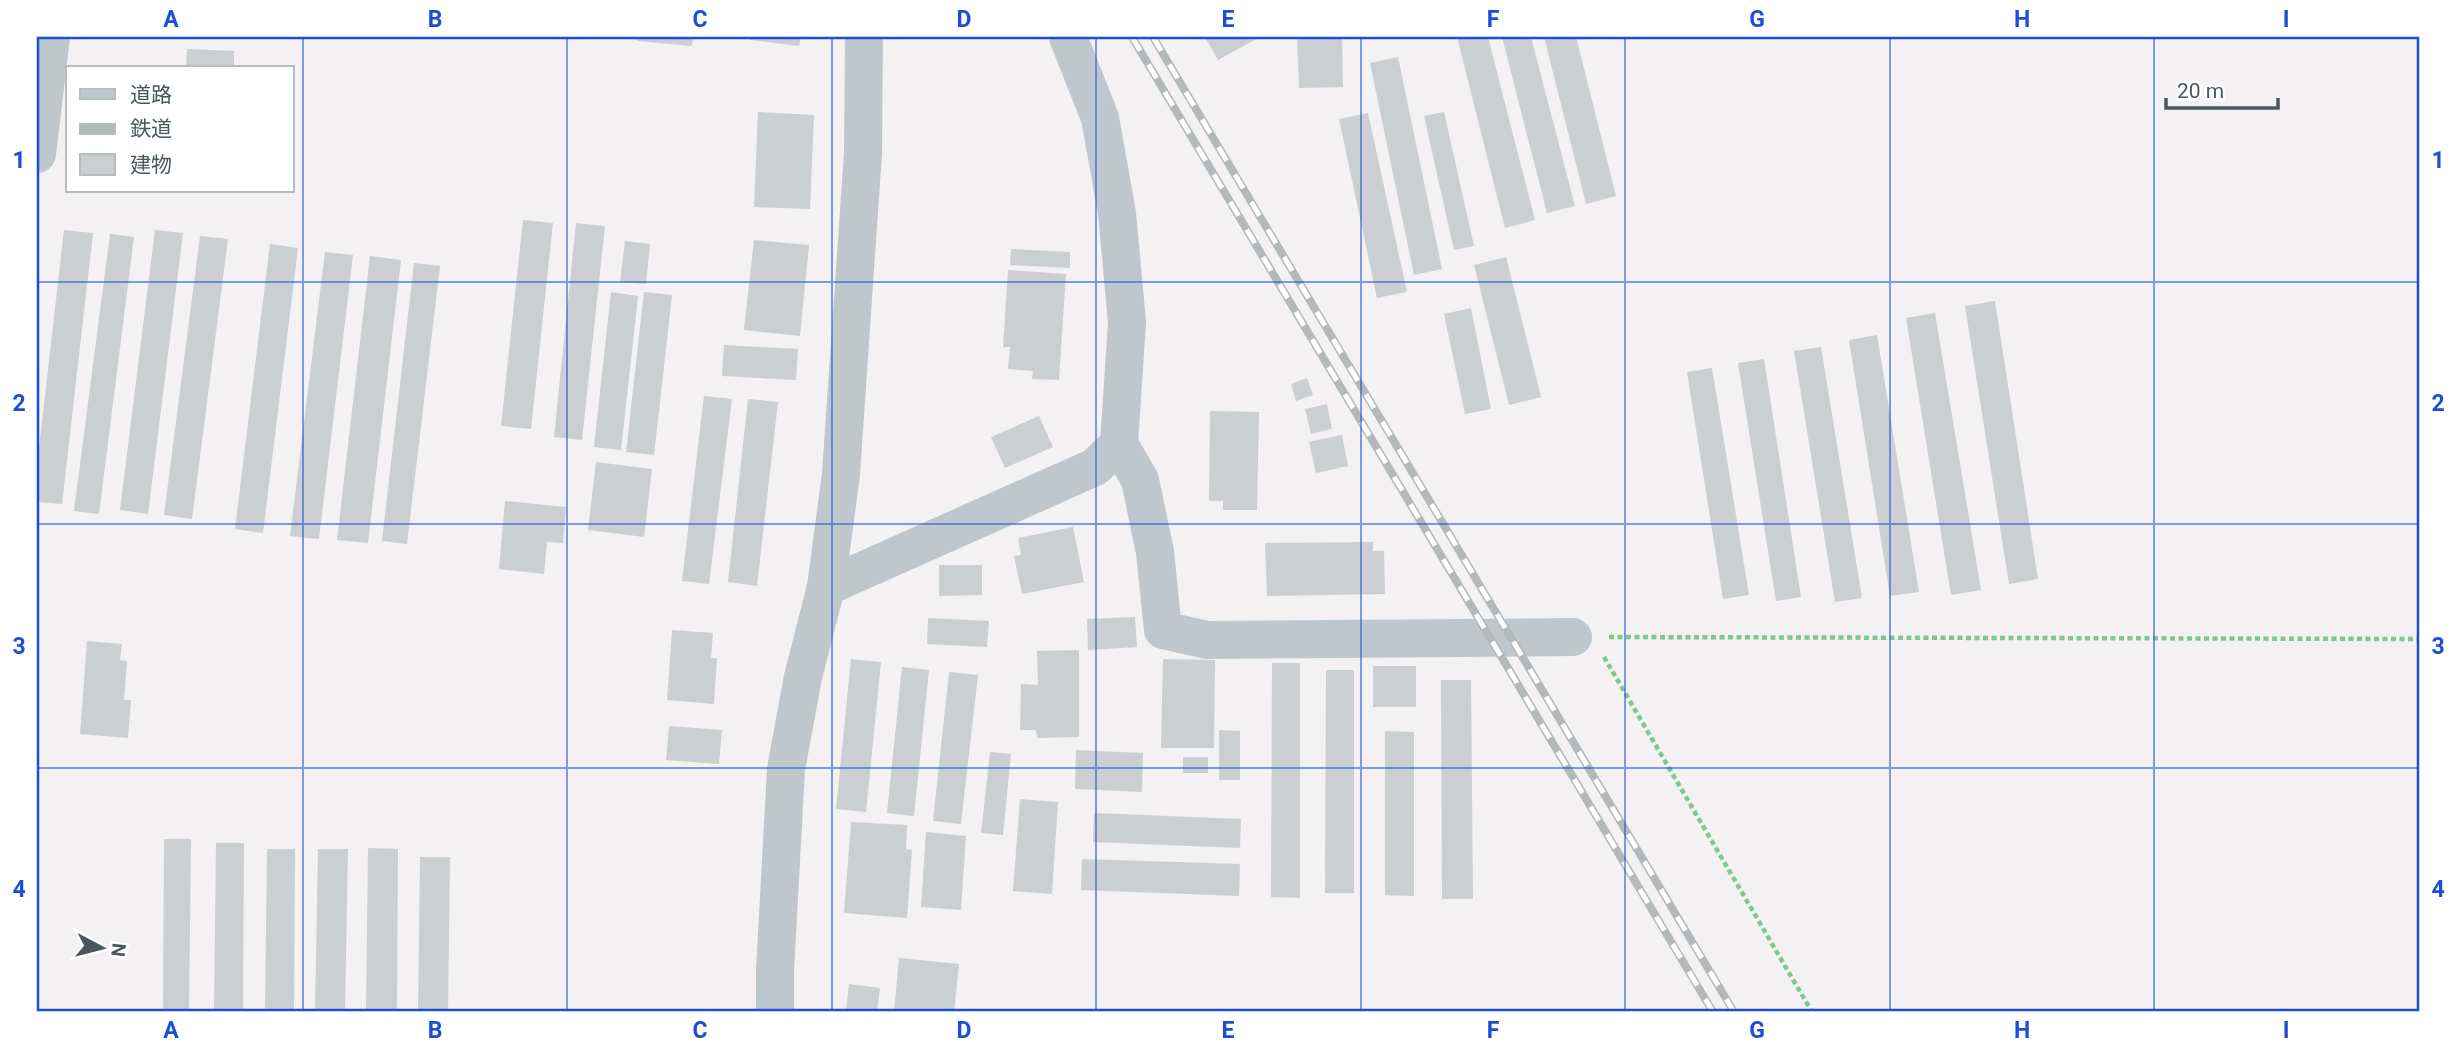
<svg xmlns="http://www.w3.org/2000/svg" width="2457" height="1049" font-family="Roboto,'Noto Sans JP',sans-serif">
  <rect width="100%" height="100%" fill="#f3f1f1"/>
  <g fill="#cbcfd2">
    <polygon points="637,37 693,37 692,46 637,41"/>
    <polygon points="750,37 801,37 799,46 750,40"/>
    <polygon points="1205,37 1260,37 1218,60"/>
    <polygon points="1297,37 1342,37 1343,87 1299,88"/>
    <polygon points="1457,37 1488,37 1535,220 1505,228"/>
    <polygon points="1502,37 1531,37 1575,206 1547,213"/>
    <polygon points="1544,37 1576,37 1616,196 1586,204"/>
    <polygon points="187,49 234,51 234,68 186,68"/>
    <polygon points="1398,57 1442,269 1414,275 1370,63"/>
    <polygon points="758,112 814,115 810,209 754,207"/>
    <polygon points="1444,112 1474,246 1454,250 1424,116"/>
    <polygon points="1368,113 1407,292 1377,298 1339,119"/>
    <polygon points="523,220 553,223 531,429 501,426"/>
    <polygon points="576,223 605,226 582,440 554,437"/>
    <polygon points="64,230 93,233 62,504 37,502 37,466"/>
    <polygon points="155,230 183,233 148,514 120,510"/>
    <polygon points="110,234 134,237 99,514 74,511"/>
    <polygon points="200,236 228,239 192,519 164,515"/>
    <polygon points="754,240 809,245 800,336 744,330"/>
    <polygon points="625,241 650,244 646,284 620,282"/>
    <polygon points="270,244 298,248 263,533 235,529"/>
    <polygon points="1011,249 1070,252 1070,268 1010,265"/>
    <polygon points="325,252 353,255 319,539 290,536"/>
    <polygon points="370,256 401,260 368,543 337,540"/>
    <polygon points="1506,257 1541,397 1509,405 1474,265"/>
    <polygon points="414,263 440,266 407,544 382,541"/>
    <polygon points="1008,270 1066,274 1059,380 1032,379 1033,371 1008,369 1010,347 1003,347"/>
    <polygon points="611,292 638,296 621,450 594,447"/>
    <polygon points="644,292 672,295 654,455 626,452"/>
    <polygon points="1995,301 2038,579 2009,584 1965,306"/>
    <polygon points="1471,308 1491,409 1465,414 1444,314"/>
    <polygon points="1935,313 1981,590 1951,595 1906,318"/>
    <polygon points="1877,335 1919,592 1890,596 1849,340"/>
    <polygon points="724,345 798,349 796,380 722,376"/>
    <polygon points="1821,347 1862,598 1835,602 1794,351"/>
    <polygon points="1764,359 1801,597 1776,601 1738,363"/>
    <polygon points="1712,368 1749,595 1723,599 1687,372"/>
    <polygon points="1307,378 1313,395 1296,401 1291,384"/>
    <polygon points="704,396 732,399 709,584 682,581"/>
    <polygon points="748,399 778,402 757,586 728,582"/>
    <polygon points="1327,404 1332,429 1311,434 1305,409"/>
    <polygon points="1210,411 1259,412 1257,510 1223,510 1223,501 1209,501"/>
    <polygon points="1039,416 1053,447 1005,468 991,437"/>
    <polygon points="1342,435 1348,466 1316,473 1309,442"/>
    <polygon points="596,462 652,469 644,537 588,530"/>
    <polygon points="505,501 566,507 563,543 547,542 544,574 499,569"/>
    <polygon points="1073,527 1084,582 1022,594 1014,556 1021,555 1018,538"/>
    <polygon points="1373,542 1373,551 1384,551 1385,594 1267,596 1265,543"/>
    <polygon points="939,565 982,565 982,595 939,596"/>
    <polygon points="1135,617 1137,647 1088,650 1087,619"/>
    <polygon points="928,618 989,621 987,647 927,644"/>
    <polygon points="672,630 713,633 711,658 717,658 714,704 667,700"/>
    <polygon points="87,641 122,644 120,660 127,661 124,700 131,700 128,738 80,734"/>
    <polygon points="1079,650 1079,737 1037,738 1036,730 1020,730 1021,684 1038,685 1037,651"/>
    <polygon points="851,659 881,662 866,812 836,809"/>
    <polygon points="1163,659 1215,660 1214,748 1161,748"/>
    <polygon points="1272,663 1300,663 1300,898 1271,897"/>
    <rect x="1373" y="666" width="43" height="41"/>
    <polygon points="902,667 929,670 914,816 887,813"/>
    <polygon points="1326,670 1354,670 1354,893 1325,893"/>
    <polygon points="949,672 978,675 961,824 933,821"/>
    <polygon points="1441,680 1471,680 1473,899 1442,899"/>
    <polygon points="669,726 722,730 719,764 666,760"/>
    <polygon points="1219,730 1240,731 1240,780 1219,780"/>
    <polygon points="1385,731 1414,732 1414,896 1385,895"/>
    <polygon points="1076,750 1143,753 1142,792 1075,789"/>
    <polygon points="990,752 1011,754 1003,835 981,833"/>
    <rect x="1183" y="757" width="25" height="16"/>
    <polygon points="1020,799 1058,802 1052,894 1013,891"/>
    <polygon points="1094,813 1241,819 1240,848 1093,842"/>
    <polygon points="851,822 907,825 906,849 912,850 907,918 844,913"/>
    <polygon points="926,832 966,836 961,910 921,907"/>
    <polygon points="164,839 191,839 189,1012 163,1012"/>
    <polygon points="216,843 244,843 243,1012 214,1012"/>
    <polygon points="368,848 398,849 397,1012 366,1012"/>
    <polygon points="267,849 295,849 294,1012 265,1012"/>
    <polygon points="318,849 348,849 345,1012 315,1012"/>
    <polygon points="420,857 450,857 448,1012 418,1012"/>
    <polygon points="1082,859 1240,864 1239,896 1081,890"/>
    <polygon points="899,958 959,964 954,1012 894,1012"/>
    <polygon points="849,984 880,988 877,1012 846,1012"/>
  </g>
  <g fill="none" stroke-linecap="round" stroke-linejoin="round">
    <g stroke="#7dc892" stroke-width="4.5" stroke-dasharray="5 3.5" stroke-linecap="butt">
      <polyline points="1609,637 2420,639"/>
      <polyline points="1604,657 1812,1012"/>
    </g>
    <g stroke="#bec8cc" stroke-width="38">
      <polyline points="37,154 51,37"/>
      <polyline points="1119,444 1140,480 1155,552 1163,630 1207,640 1573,637"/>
      <polyline points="826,587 1095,467 1119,444 1127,322 1117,213 1100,118 1068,37"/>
      <polyline points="775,1012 775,971 786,769 803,677 826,587 841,474 863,153 864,37"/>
    </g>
    <g stroke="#b3b8ba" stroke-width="8">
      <g id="rail">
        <polyline points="1132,37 1713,1012"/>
        <polyline points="1153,37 1734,1012"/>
      </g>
    </g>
    <use href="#rail" stroke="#fff" stroke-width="5" stroke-dasharray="16" stroke-linecap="butt"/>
  </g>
  <path fill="none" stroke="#1d4ed8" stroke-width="2" stroke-opacity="0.55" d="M303,37V1012M567,37V1012M832,37V1012M1096,37V1012M1361,37V1012M1625,37V1012M1890,37V1012M2154,37V1012M37,282H2420M37,524H2420M37,768H2420"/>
  <rect width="2457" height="1049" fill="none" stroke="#ffffff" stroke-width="77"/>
  <rect x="66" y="66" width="228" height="126" fill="#ffffff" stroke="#b7bcbe" stroke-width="2"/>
  <rect x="80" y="89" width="35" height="10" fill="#bec8cc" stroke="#b7bcbe" stroke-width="2"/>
  <text x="130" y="102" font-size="21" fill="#4a585d">道路</text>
  <rect x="80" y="124" width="35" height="10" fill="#b3b8ba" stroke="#b7bcbe" stroke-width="2"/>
  <text x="130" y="136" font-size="21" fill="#4a585d">鉄道</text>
  <rect x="80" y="154" width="35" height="21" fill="#cbcfd2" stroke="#b7bcbe" stroke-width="2"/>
  <text x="130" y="172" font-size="21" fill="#4a585d">建物</text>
  <g transform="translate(102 948) rotate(97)" stroke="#ffffff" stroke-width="5" paint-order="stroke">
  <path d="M0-5L12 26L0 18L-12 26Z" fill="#4a585d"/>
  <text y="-10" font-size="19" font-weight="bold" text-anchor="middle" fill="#4a585d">N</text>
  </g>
  <path d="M2166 98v10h112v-10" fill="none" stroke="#4a585d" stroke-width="3.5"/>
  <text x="2177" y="98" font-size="21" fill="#4a585d" stroke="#ffffff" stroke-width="5" paint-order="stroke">20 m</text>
  <rect x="38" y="38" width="2380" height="972" fill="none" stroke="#1d4ed8" stroke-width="2.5"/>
  <g font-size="23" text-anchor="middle" font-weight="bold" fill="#1d4ed8">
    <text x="171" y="27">A</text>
    <text x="435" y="27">B</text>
    <text x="700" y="27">C</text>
    <text x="964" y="27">D</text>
    <text x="1228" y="27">E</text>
    <text x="1493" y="27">F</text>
    <text x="1757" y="27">G</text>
    <text x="2022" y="27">H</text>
    <text x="2286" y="27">I</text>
    <text x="19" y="168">1</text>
    <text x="2438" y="168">1</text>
    <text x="19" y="411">2</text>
    <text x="2438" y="411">2</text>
    <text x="19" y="654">3</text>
    <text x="2438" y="654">3</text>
    <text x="19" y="897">4</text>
    <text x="2438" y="897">4</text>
    <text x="171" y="1038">A</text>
    <text x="435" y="1038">B</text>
    <text x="700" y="1038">C</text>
    <text x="964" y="1038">D</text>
    <text x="1228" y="1038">E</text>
    <text x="1493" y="1038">F</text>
    <text x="1757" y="1038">G</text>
    <text x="2022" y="1038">H</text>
    <text x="2286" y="1038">I</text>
  </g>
</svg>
